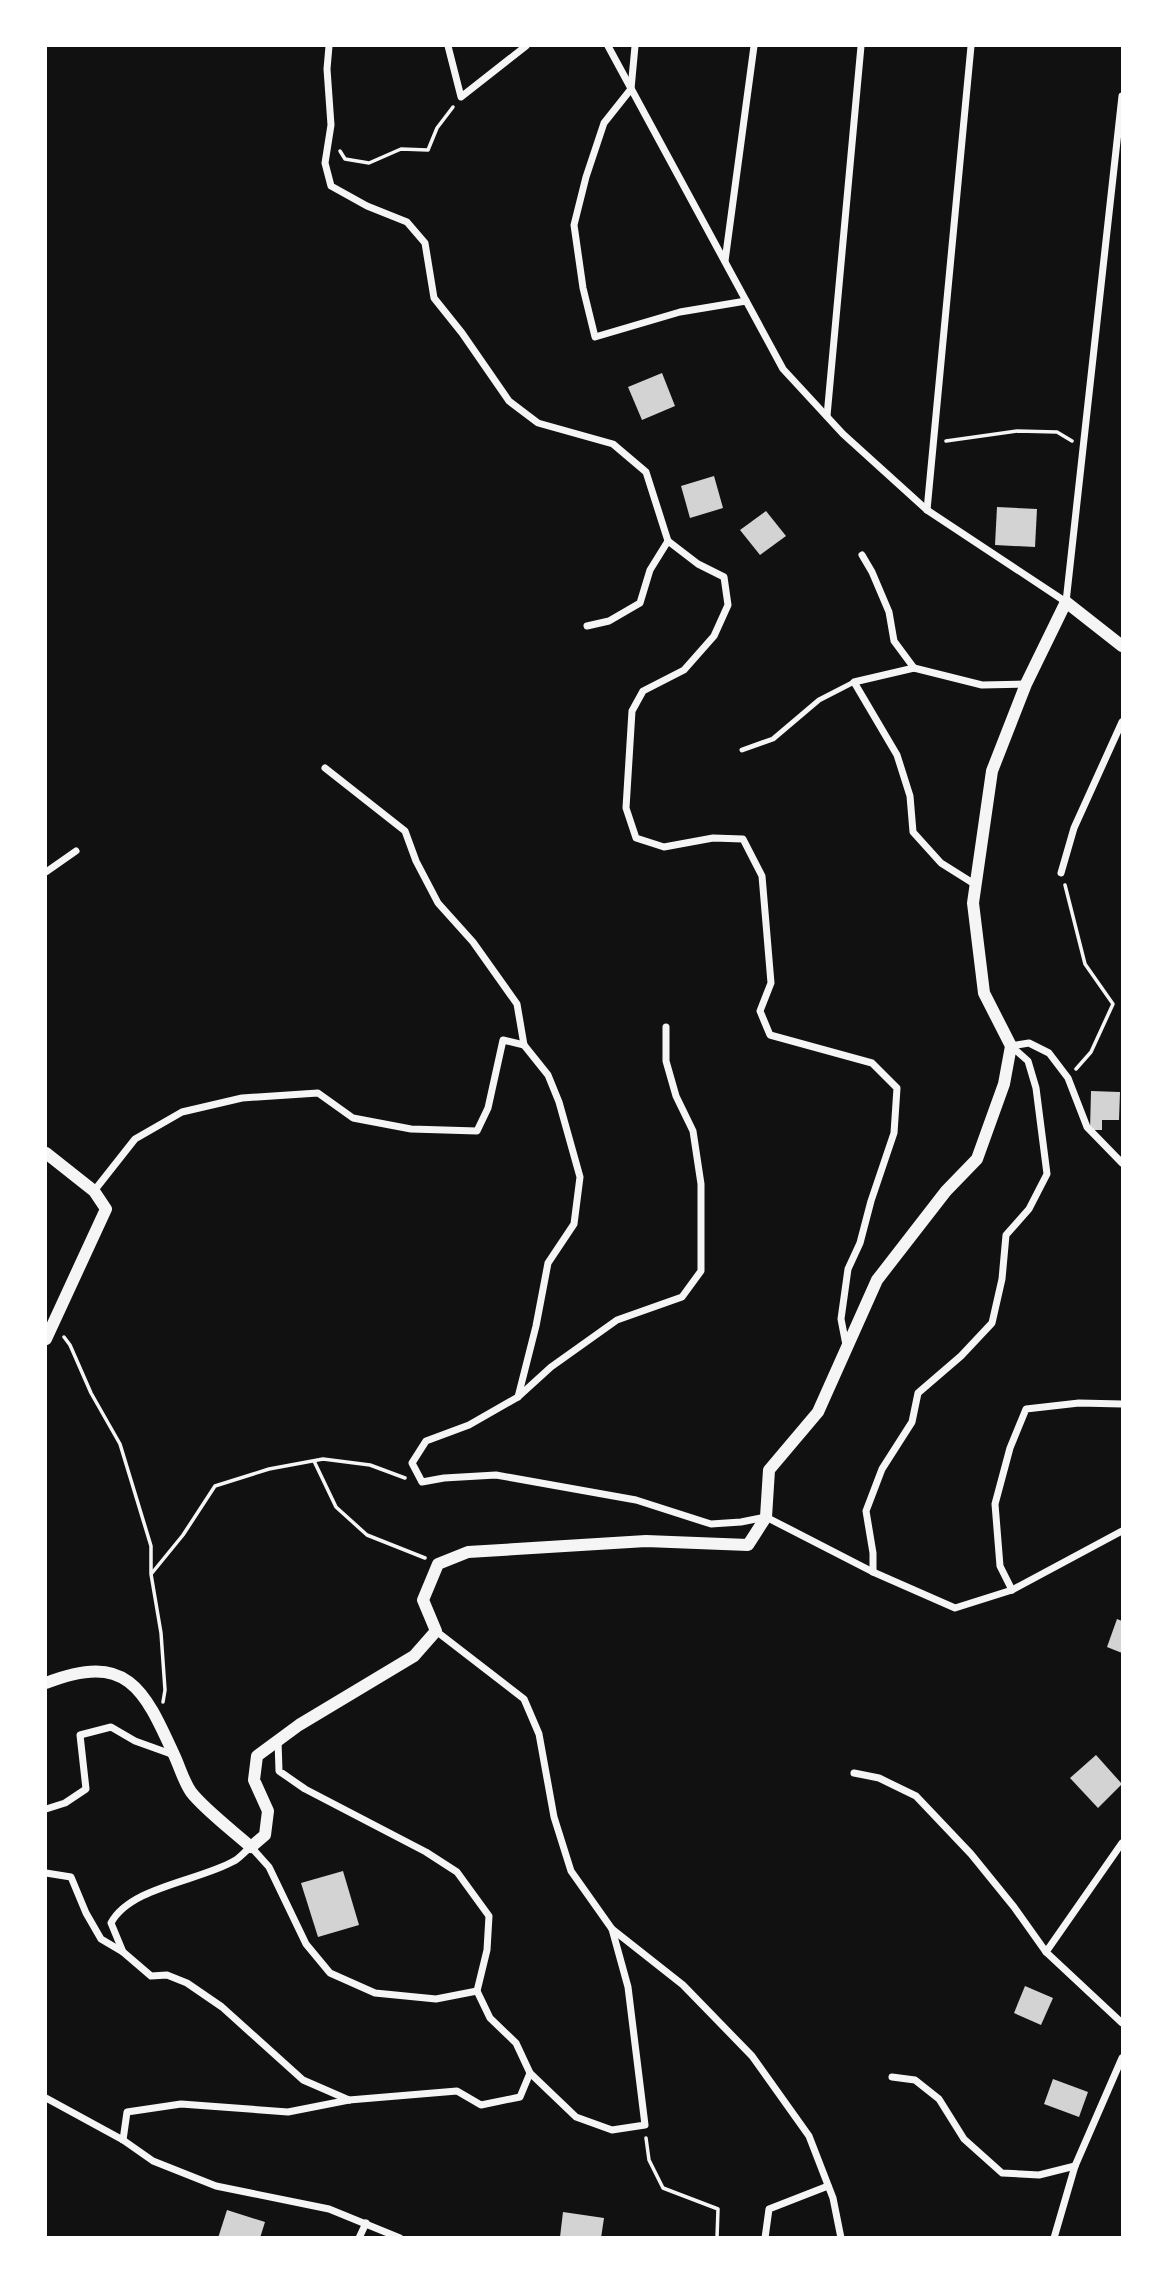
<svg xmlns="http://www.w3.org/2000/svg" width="1168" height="2283" font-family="Jost,sans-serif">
  <rect width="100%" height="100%" fill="#111"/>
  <g fill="#d3d3d3">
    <polygon points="662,373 675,406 642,420 628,387"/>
    <polygon points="714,476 723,508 690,518 681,486"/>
    <polygon points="997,507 1037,509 1035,547 995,545"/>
    <polygon points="766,511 786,536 760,555 740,530"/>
    <polygon points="1091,1091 1120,1092 1119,1120 1102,1120 1102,1130 1090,1130"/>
    <polygon points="1117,1619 1122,1621 1122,1653 1107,1647"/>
    <polygon points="1096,1755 1122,1784 1098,1808 1070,1778"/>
    <polygon points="343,1871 359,1925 318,1937 301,1883"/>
    <polygon points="1025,1986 1053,1998 1041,2025 1014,2013"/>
    <polygon points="1053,2079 1088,2092 1079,2117 1044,2104"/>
    <polygon points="227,2210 265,2222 260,2238 218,2238"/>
    <polygon points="563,2212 604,2218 601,2238 560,2237"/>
  </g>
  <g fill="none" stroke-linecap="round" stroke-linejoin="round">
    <g stroke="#f5f5f5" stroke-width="3.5">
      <polyline points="340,151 345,159 369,163 401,149 428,150 437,128 453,107"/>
      <polyline points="946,441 1017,431 1057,432 1072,441"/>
      <polyline points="1065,885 1085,964 1113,1004 1091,1052 1076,1069"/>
      <polyline points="64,1337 70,1345 91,1393 120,1444 151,1546 151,1574 161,1633 165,1690 163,1702"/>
      <polyline points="314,1461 336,1507 367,1535 425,1558"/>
      <polyline points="152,1573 183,1535 215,1486 269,1469 323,1459 370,1465 405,1478"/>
      <polyline points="646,2138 649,2160 663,2188 718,2209 717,2238"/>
    </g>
    <polyline stroke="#f5f5f5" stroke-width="5" points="742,750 773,739 819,700 854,682"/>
    <g stroke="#f5f5f5" stroke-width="7">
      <polyline points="329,46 327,69 331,125 325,163 331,186 367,206 407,222 425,243 434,298 462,333 509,401 538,423 613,444 646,472 668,541 698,564 724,577 728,605 714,636 684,670 643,691 632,711 626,808 636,838 664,847 713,838 743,839 762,876 771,983 760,1011 770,1035 872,1063 897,1088 894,1133 871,1201 860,1243 848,1269 841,1319 846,1345"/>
      <polyline points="448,46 461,97 526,46"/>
      <polyline points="608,46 783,369 843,434 927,510 1066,602 1122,96"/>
      <polyline points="635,46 631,89 604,123 586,177 574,225 583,288 595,337 680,312 746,301"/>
      <polyline points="725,261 754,46"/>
      <polyline points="827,416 861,46"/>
      <polyline points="927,510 971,46"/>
      <polyline points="862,555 872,572 889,612 894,641 914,668"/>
      <polyline points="587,626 609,621 640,603 650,570 668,541"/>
      <polyline points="325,768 405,831 416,861 438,903 473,942 517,1004 524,1045"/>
      <polyline points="46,872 76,851"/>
      <polyline points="1061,873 1074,828 1122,722"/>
      <polyline points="976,885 941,863 913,832 910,796 897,755 854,682 914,668 982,685 1026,684"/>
      <polyline points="666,1027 666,1061 676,1096 693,1131 701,1184 701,1271 682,1297 617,1320 551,1367 518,1397 469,1425 426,1441 412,1463 422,1482 444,1478 496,1475 636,1500 711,1524 741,1522 766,1517 873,1572 955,1608 1012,1590 1122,1531"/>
      <polyline points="94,1191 135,1139 182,1112 242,1098 318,1093 353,1118 411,1129 477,1131 488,1108 503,1040 524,1045 548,1075 559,1102 580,1177 574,1224 548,1263 536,1326 518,1397"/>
      <polyline points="873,1572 873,1553 866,1511 882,1469 912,1422 918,1393 961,1356 992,1323 1002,1279 1006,1235 1029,1209 1047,1174 1036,1088 1028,1061 1011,1046 1029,1043 1049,1053 1068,1078 1087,1127 1122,1163"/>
      <polyline points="1012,1590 1000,1566 995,1504 1010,1448 1026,1409 1079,1403 1122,1404"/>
      <polyline points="436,1631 524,1699 539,1734 554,1817 571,1871 612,1929 683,1985 752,2056 809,2136 833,2198 841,2238"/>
      <polyline points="854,1773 879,1778 916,1796 971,1854 1014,1907 1046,1952"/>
      <polyline points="46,1809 65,1803 86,1789 80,1735 111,1727 135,1741 174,1755"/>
      <polyline points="1122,1843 1046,1952 1122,2023"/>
      <polyline points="46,1873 71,1877 86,1913 101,1939 123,1952"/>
      <polyline points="530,2073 576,2117 612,2130 645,2125 628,1987 612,1929"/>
      <polyline points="892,2077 915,2080 939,2099 964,2139 1002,2173 1039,2175 1075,2166"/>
      <polyline points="46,2098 123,2140 153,2161 216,2186 329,2209 400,2238"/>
      <path d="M349,2100L303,2080L222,2007L187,1983L167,1975L151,1976L123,1952L111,1923C130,1887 199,1881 234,1861C240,1858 245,1851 251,1847L269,1867L306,1944L330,1973L375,1993L436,1999L477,1991"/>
      <polyline points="123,2140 127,2112 181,2104 288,2112 349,2100 457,2091 481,2105 520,2097 530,2073 516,2043 490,2018 477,1991 487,1950 489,1916 457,1872 426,1852 305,1789 279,1771 278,1740"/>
      <polyline points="359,2238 366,2223"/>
      <polyline points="765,2238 769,2209 828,2186"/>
      <polyline points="1054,2238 1075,2166 1122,2058"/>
    </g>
    <g stroke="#f5f5f5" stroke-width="12">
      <polyline points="46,1153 94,1191 106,1209 46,1339"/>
      <path d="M46,1683C128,1651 144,1689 175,1757C180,1768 184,1782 191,1792C204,1809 233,1831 251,1847L265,1835L268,1811L254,1780L257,1756L299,1725L414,1656L436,1631L423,1600L438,1564L468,1552L646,1541L748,1545L766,1517L769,1470L818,1412L877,1280L946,1191L977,1159L1004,1084L1011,1046L984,993L973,903L992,771L1026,684L1066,602L1122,646"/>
    </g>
  </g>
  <rect width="1168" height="2283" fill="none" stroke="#ffffff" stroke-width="94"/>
</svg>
